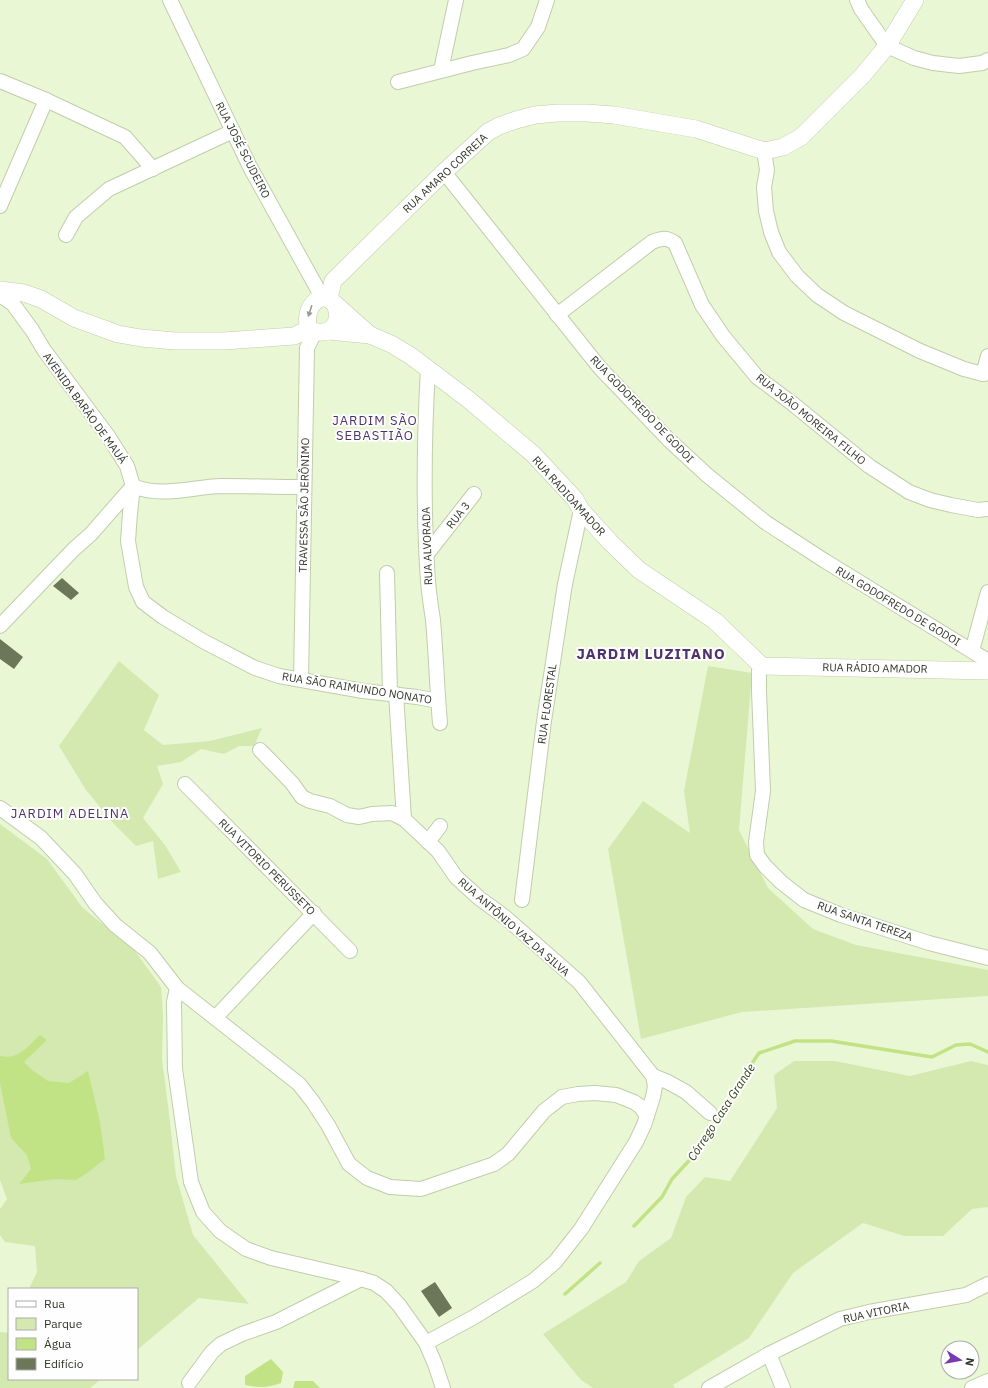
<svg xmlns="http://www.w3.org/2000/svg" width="988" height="1388" font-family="'IBM Plex Sans',sans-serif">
  <rect width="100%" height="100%" fill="#eaf7d5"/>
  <g fill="#d4e9b0">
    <polygon points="119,661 159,695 144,730 163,745 210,741 262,728 254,746 239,746 224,754 201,749 181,762 157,766 163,784 143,818 165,845 181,872 158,879 153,841 136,846 113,823 86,790 59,746"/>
    <polygon points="708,666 752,673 739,830 768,888 813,929 856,945 988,970 988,996 742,1012 641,1039 608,849 643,801 690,833 684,791"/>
    <polygon points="0,824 47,859 82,907 135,951 161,987 163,1016 162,1059 169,1113 176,1176 193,1235 249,1304 199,1298 137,1350 137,1289 29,1289 37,1272 35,1246 5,1242 0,1235 0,1209 7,1199 0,1180"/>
    <polygon points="794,1061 835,1061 910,1076 971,1061 988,1065 988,1207 972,1209 943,1236 904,1236 863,1223 793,1273 749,1338 673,1385 675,1388 593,1388 581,1380 543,1334 626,1282 639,1261 671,1238 686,1197 705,1177 730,1181 777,1108 774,1075"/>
    <polygon points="9,1330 9,1379 101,1379 90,1388 0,1388 0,1332 8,1333"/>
  </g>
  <g fill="#c2e385">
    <path d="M40,1035L47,1040L24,1062L32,1070L48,1081L69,1083L88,1071L100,1122L105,1159L87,1173L76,1180L56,1179L19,1184L31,1169L27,1155L11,1138L0,1083V1056C19,1060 27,1047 40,1035Z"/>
    <path d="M271,1359L283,1372L281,1383C268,1388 259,1388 245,1385V1376Z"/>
    <polygon points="295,1381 313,1381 320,1388 293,1388"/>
  </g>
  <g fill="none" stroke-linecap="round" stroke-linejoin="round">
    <g stroke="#c2e385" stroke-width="3.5">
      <polyline points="634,1226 662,1197 672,1179 697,1152 742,1078 759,1053 795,1041 831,1041 932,1057 956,1045 970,1044 988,1052"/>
      <polyline points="565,1294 600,1263"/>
    </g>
  </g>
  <g fill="#6b7758">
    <polygon points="62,578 79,593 71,600 53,586"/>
    <polygon points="0,639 23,657 14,669 0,659"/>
    <polygon points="435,1282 452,1308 439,1317 421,1291"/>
  </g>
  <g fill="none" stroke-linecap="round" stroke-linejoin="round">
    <g stroke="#c0cdab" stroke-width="16">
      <g id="minor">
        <polyline points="170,0 250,167 322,297"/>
        <polyline points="857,0 861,9 887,46 914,58 933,63 959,66 982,63 988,60"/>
        <polyline points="441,70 456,0"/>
        <polyline points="0,81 46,100 125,137 153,169"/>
        <polyline points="398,82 472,63 509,55 523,49 538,27 547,0"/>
        <polyline points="764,151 767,170 764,187 766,211 771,232 779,252 797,276 817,295 844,313 920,351 964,369 983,374 988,373"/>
        <polyline points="444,172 600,368 669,440 707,475 765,522 825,561 988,661"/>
        <polyline points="0,206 46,100"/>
        <polyline points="66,235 76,217 109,189 233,131"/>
        <polyline points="0,295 13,304 32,330 44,350 108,436 127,466 133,486 91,534 74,549 0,626"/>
        <path d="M557,315L652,242C662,238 666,237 675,243L702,305L723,336L757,377L793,404L869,466L909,492L930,500L951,505L978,510L988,509"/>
        <path d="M428,368C424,439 423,510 428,581C429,594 431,607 433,620C436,654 437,689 440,723"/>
        <polyline points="983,374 988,356"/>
        <path d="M304,487C276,487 248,486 221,486C192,487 161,498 133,486L130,513L128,541L136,587L143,602L163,617L203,641L255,668L279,676L363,691L417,697L438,701"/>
        <polyline points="427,554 474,494"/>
        <polyline points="387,573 390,693"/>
        <polyline points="972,651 988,592"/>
        <polyline points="762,666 759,671 759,691 763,791 756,842 757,855 765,866 781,882 804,900 841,915 929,943 988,958"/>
        <polyline points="301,679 307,348 315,332"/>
        <polyline points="396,694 404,819"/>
        <polyline points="260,750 292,783 302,797 310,801 330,806 347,815 359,817 372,814 392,813 404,819 438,851 456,877 479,898 505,917 579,982 653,1076 655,1086 653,1097 644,1125 636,1142 581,1229 555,1262 533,1281 474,1317 426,1343"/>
        <polyline points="185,784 350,951"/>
        <polyline points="0,808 41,838 75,874 95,903 115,925 150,953 177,988 299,1084 313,1102 328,1125 349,1164 367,1178 390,1187 421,1189 494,1164 508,1154 544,1111 562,1097 578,1094 595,1093 616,1095 634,1102 641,1107 647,1116"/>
        <polyline points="428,842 440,826"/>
        <polyline points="522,900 544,721 565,584 581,510"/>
        <polyline points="177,988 174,1002 175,1069 191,1182 203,1212 220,1231 246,1249 271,1258 361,1279 374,1283 386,1291 399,1305 426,1343 435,1364 443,1388"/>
        <polyline points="215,1018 314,913"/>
        <polyline points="653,1076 668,1082 686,1092 710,1113"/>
        <polyline points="189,1383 212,1352 221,1344 242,1334 276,1322 361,1279"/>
        <polyline points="709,1388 769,1354"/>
        <polyline points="783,1388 769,1354 840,1319 869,1312 966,1295 988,1284"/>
        <polyline points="972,1388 988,1381"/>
      </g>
    </g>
    <g stroke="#c0cdab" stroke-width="18">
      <g id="tertiary">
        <polyline points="0,290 24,293 41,299 74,318 118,334 141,338 175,341 224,341 294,336 309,329"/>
        <polyline points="329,299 333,281 444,172 488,132 499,126 516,120 535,115 558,113 587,113 614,115 696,129 764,151 783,147 801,137 863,75 887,46 915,0"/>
        <path d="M335,304C343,324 329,339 309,329C305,316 309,303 322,297L329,299L335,304L370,335L391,344L411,356L469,400L533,454L575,499L581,510L610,542L639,570L715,621L762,666L988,671"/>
        <polyline points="329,331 370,335"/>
      </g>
    </g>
    <use href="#minor" stroke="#fff" stroke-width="14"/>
    <use href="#tertiary" stroke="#fff" stroke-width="17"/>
  </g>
  <defs><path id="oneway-solid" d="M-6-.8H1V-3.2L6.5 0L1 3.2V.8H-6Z"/></defs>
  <use fill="#989a94" href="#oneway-solid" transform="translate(310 311) rotate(108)"/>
  <g text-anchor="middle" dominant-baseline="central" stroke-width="4" stroke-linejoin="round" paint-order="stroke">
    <g font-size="11" fill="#313628" stroke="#fefefe">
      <text transform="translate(243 150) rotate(63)">RUA JOSÉ SCUDEIRO</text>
      <text transform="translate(445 173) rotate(-43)">RUA AMARO CORREIA</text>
      <text transform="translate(85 408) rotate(54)">AVENIDA BARÃO DE MAUÁ</text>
      <text transform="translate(642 409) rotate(46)">RUA GODOFREDO DE GODOI</text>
      <text transform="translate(811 419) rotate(39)">RUA JOÃO MOREIRA FILHO</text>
      <text transform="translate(569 496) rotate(48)">RUA RADIOAMADOR</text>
      <text transform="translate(304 505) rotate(-89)">TRAVESSA SÃO JERÔNIMO</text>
      <text transform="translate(458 515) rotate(-52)">RUA 3</text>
      <text transform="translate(427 546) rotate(-92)">RUA ALVORADA</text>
      <text transform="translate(898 606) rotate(31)">RUA GODOFREDO DE GODOI</text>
      <text transform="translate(875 668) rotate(1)">RUA RÁDIO AMADOR</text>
      <text transform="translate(357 688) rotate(9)">RUA SÃO RAIMUNDO NONATO</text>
      <text transform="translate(547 704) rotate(-82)">RUA FLORESTAL</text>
      <text transform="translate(267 867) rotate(45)">RUA VITORIO PERUSSETO</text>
      <text transform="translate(865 921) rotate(19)">RUA SANTA TEREZA</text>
      <text transform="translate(514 927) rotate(41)">RUA ANTÔNIO VAZ DA SILVA</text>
      <text transform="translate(876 1312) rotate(-12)">RUA VITORIA</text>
    </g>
    <g font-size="12" font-style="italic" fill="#36431c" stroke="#fefefe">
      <text transform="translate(721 1112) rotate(-57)">Córrego Casa Grande</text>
    </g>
    <g font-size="13" letter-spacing="1" fill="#4e326c" stroke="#fefefe">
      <text x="375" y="420">JARDIM SÃO<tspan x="375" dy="15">SEBASTIÃO</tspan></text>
      <text x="70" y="813">JARDIM ADELINA</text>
    </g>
    <g font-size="15" font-weight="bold" letter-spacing="1" fill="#4e326c" stroke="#fefefe">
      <text x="651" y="653">JARDIM LUZITANO</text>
    </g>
  </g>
  <rect x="8" y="1288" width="130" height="92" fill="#fefefe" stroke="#acaea8"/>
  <rect x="16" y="1301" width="20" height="6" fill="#ffffff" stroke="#acaea8"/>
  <text x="44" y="1308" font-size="12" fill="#313628">Rua</text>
  <rect x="16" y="1318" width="20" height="12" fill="#d4e9b0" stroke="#acaea8"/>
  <text x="44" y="1328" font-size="12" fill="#313628">Parque</text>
  <rect x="16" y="1338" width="20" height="12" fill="#c2e385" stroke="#acaea8"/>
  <text x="44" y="1348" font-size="12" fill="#313628">Água</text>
  <rect x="16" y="1358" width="20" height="12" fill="#6b7758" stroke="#acaea8"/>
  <text x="44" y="1368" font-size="12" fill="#313628">Edifício</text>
  <g transform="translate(960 1360) rotate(101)"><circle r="19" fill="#fefefe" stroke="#acaea8"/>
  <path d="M0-3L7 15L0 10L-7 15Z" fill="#783ab0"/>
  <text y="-6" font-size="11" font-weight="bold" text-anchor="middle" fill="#313628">N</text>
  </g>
</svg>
